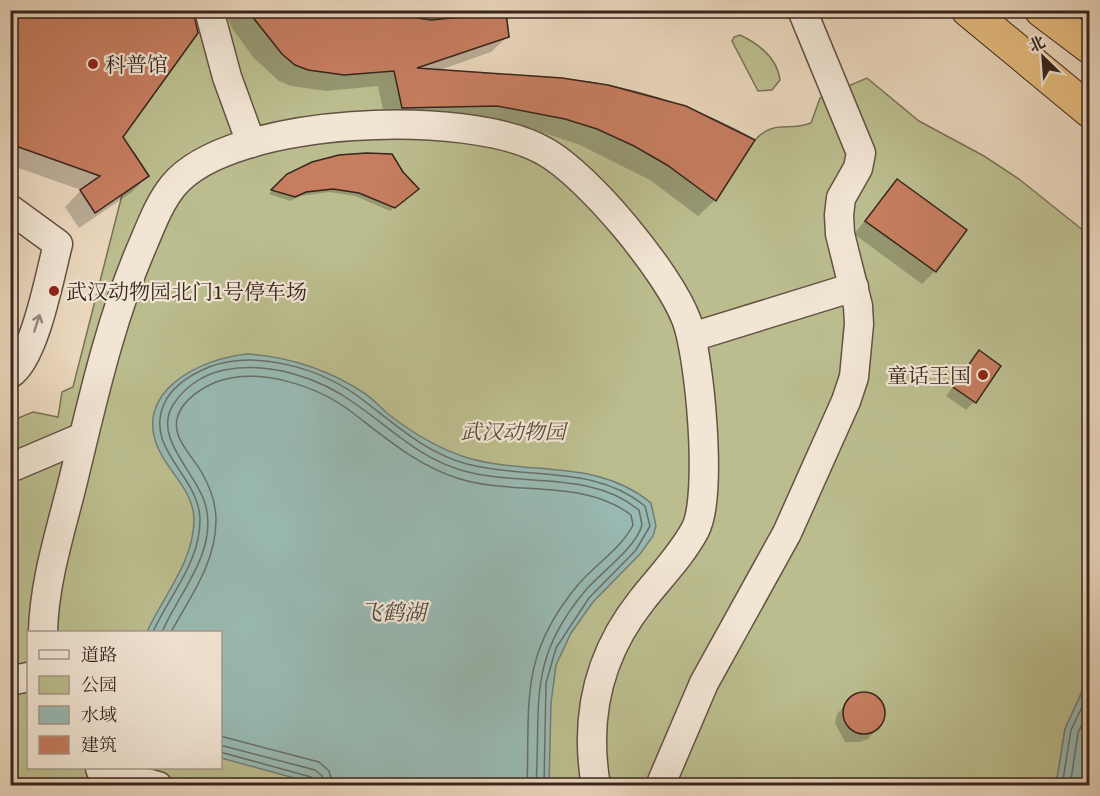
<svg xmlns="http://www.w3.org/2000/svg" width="1100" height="796" font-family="'Gentium Book Plus','Noto Serif SC',serif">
  <rect width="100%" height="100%" fill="#ead7bd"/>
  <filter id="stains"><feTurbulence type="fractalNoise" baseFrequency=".00333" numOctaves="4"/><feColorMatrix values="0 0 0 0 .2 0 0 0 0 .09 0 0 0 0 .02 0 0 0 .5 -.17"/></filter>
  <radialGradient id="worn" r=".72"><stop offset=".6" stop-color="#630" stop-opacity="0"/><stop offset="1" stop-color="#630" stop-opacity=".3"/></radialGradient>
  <g fill="#bbbd8e" stroke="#797155" stroke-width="1.5" fill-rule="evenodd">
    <path d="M365,10L431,20L506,13L509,37L420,64L422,78C544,69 646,79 755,140C774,119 788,132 811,123L820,98L867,78L919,121L984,156L1019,179L1089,235V676L1065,729L1056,785H11V421L33,412L58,417L62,392L73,387L122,195L149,176L134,153L99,176L96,174L11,11ZM28,632H220V768H28Z"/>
    <path d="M740,35C759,44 777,57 780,80L772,90L758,91L732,41L734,37Z"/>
  </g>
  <g fill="#98b9b2" stroke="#717e76" stroke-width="1.5">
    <path d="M248,354C290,357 329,370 364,393C373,399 380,407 388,414C411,432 439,449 468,458C530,476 597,458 651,503L656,526L653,536L640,554L593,602L571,633L556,665L551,703L549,785H320L221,758L220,632H147C163,596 194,562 194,519C193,490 170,474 159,450C131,391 202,358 248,354Z"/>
    <polygon points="1089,677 1089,785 1056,785 1065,729"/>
  </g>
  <g fill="#0003">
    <polygon points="10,10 121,137 147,176 132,192 79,228 65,207 81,190 10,165"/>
    <polygon points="224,10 359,10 508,36 491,52 437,71 752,140 715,200 698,216 650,180 580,145 538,131 480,121 386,124 378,86 327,91 291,86 279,81 253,57 232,28"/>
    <polygon points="287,175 413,192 390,211 355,196 329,192 301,196 290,201 269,194"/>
    <polygon points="897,181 935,271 922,284 854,234"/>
    <polygon points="979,352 974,402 966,410 946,396"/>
    <polygon points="855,694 869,694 877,698 885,713 877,729 868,739 860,742 845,742 835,723 837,714"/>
  </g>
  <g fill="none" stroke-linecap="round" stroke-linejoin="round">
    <g stroke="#686f67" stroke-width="1.5">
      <path d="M153,632C169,596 200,563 200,520C200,476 144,450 164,404C172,386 192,374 209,367C258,349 323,369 363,400C396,425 426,453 467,464C527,480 594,464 645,506L650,526L636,550L589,598L556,648L546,683L544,786"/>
      <path d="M162,632C178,594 217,553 206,507C198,473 152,439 173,405C184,387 204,374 224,370C269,361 321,378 357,405C393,430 420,459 464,471C522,487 590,470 639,510L642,525C636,548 601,572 585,591C527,660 541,703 536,786"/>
      <path d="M171,632C190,597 216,563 216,520C216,504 210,487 202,473C191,453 166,434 181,409C189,396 202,388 216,382C259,366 318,386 353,413C387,439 418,466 460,479C515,496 583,478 631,515L633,525C621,549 594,565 577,586C519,656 530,702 527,786"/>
      <polyline points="220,736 319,762 329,771 333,786"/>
      <polyline points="220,745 315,770 322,776 324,786"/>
      <polyline points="220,752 311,777 316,786"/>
      <polyline points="1062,786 1071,730 1090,690"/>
      <polyline points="1070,786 1078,733 1090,707"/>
    </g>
  </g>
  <g fill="#c67d60" stroke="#37251c" stroke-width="1.5">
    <polygon points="10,10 193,10 198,33 123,137 149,176 95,213 80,190 100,176 10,144"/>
    <polygon points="247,10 365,10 431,20 506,13 509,37 417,68 562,78 608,85 686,106 755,140 716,201 667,165 634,146 597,129 565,119 497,106 402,108 394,71 344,75 308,70 295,65 282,54"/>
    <polygon points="366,153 392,154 403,172 419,189 395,208 359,193 333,189 306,192 295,197 271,190 287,174 312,162 339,155"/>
    <polygon points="897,179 967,230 936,272 865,221"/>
    <polygon points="979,350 1001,366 976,403 953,387"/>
    <circle cx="864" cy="713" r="21"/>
  </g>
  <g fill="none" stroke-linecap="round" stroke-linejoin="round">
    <g stroke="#645244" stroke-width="31">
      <g id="minor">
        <polyline points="209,10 227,77 251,143"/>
        <path d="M10,209L58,244C50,274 35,358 10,374"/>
        <polyline points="692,337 854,287"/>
        <polyline points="10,468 83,437"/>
        <path d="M43,632C44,583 60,533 72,485C92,403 110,319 144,242C152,223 160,202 173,186C230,116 470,108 544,151C588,175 668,272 686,319C700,355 713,497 695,530C681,556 660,577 642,600C599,654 584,717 596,786"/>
        <polyline points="10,681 28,677"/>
        <polyline points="100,768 101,771 158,786"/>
        <polyline points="660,786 704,683 787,533 846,401 854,377 859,324 858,306 840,234 839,215 841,198 858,168 861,153 802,10"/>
      </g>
    </g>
    <g stroke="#37251c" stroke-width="35">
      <g id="highway">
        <polyline points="968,10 1090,111"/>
        <polyline points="1041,10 1090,47"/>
      </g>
    </g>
    <use href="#minor" stroke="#f1e5d4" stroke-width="28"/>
    <use href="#highway" stroke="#e5bc7e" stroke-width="33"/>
  </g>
  <defs><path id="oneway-shaft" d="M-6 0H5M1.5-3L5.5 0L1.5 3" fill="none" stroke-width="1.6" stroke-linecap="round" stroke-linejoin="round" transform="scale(1.5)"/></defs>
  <use stroke="#948578" href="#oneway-shaft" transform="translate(37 323) rotate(-72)"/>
  <g fill="#8f2418" stroke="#f1e5d4" stroke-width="2">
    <circle cx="93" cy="64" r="6"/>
    <circle cx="54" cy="291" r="6"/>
    <circle cx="983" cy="375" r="6"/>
  </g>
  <g text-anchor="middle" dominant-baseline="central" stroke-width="4.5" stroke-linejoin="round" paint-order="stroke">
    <g font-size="21" fill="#37251c" stroke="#f1e5d4" text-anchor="start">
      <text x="105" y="64">科普馆</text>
      <text x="66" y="291">武汉动物园北门1号停车场</text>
      <text x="971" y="375" text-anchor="end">童话王国</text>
    </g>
    <g font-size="21" font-style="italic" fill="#584b38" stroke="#f1e5d4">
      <text x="513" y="431">武汉动物园</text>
    </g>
    <g font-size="22" font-style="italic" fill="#4f4a42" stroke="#f1e5d4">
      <text x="393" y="612">飞鹤湖</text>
    </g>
  </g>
  <rect width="1100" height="796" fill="none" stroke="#ead7bd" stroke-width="36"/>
  <rect x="12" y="12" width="1076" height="772" fill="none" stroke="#37251c" stroke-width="3"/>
  <rect x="18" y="18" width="1064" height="760" fill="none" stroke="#37251c" stroke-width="1.5"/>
  <rect x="27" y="631" width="195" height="138" fill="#f1e5d4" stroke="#a7988a" stroke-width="1.5"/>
  <rect x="39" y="650" width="30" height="9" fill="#f1e5d4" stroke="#a7988a" stroke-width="1.5"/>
  <text x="81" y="661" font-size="18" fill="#37251c">道路</text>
  <rect x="39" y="676" width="30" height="18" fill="#bbbd8e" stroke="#a7988a" stroke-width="1.5"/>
  <text x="81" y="691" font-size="18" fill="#37251c">公园</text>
  <rect x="39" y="706" width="30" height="18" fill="#98b9b2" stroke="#a7988a" stroke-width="1.5"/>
  <text x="81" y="721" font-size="18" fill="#37251c">水域</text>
  <rect x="39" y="736" width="30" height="18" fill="#c67d60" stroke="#a7988a" stroke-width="1.5"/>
  <text x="81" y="751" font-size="18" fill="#37251c">建筑</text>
  <g transform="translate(1043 57) rotate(335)" stroke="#f1e5d4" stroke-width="4.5" paint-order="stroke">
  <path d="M0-4.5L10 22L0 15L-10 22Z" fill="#37251c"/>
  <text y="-9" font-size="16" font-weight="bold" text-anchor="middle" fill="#37251c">北</text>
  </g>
  <rect width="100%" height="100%" filter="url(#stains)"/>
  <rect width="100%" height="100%" fill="url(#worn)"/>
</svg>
